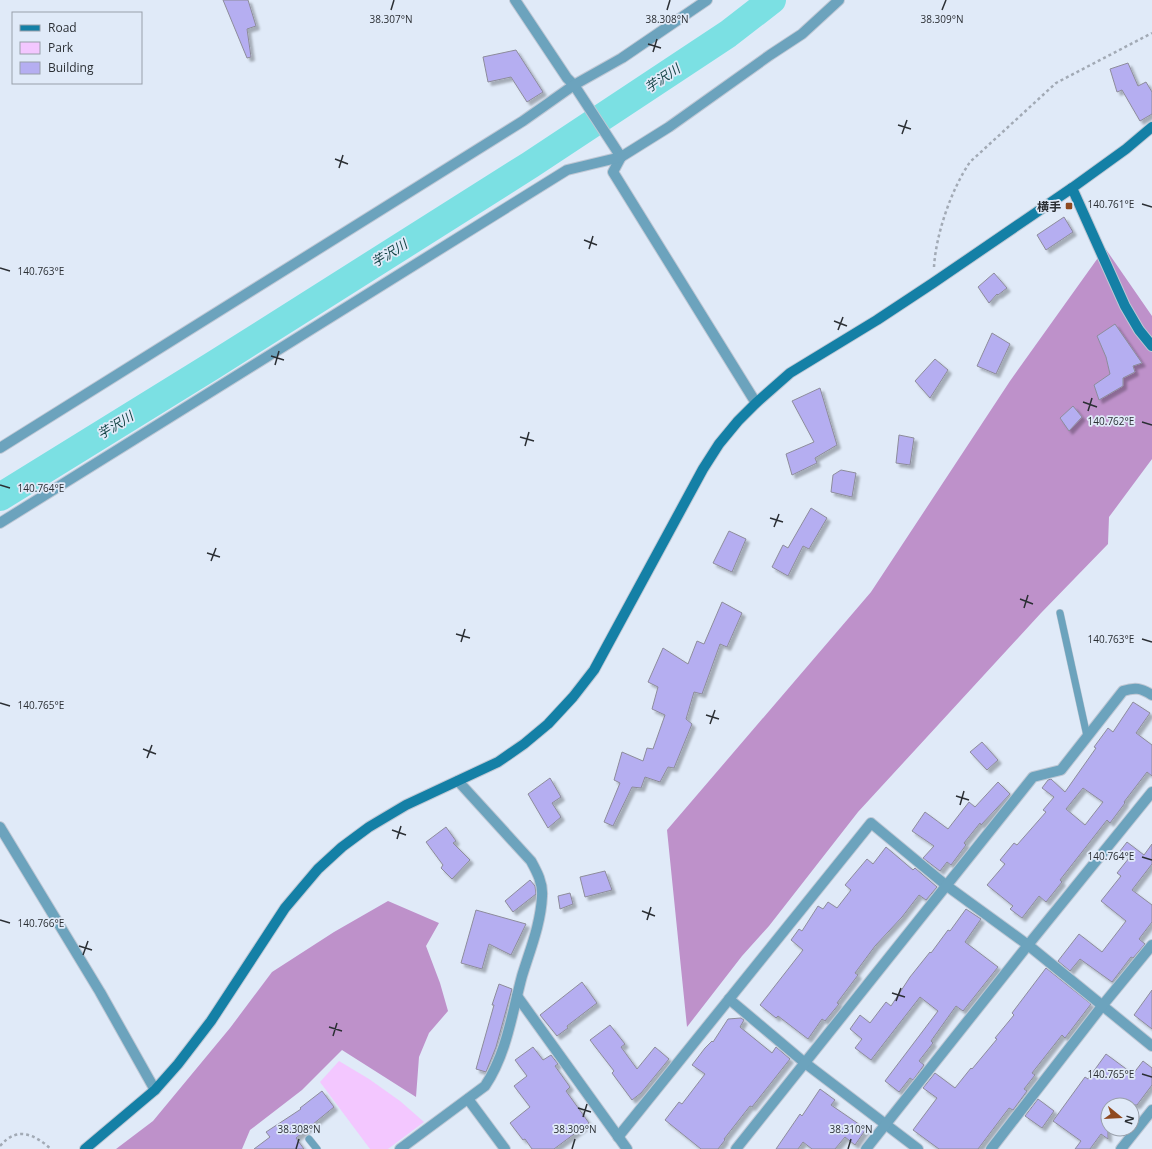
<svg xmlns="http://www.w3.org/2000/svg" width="1152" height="1149" font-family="'Open Sans','Noto Sans JP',sans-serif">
  <defs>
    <filter id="shadow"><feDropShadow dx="3.5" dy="3.5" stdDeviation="1" flood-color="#0004"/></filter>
  </defs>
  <rect width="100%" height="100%" fill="#e0eaf8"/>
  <polygon fill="#f3c7ff" points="339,1061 369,1079 400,1101 424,1122 388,1149 370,1149 320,1082"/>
  <g fill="#be91ca">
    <polygon points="1105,248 1152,316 1152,459 1109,517 1108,544 1041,613 858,812 769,926 742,956 687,1027 667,830 871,592 1010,381"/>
    <polygon points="388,901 439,923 426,946 440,983 448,1011 429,1033 419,1057 416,1097 342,1050 302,1090 250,1130 242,1149 116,1149 153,1121 230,1028 272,972 334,932"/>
  </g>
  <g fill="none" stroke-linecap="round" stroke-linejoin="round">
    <polyline stroke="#7be0e3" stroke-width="28" points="0,497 212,366 530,165 728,34 772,0"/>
  </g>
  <g fill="#b5aef1" stroke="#8d8c9b" fill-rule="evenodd" filter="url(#shadow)">
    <polygon points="223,0 248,0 256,26 247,29 251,57 247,58"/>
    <polygon points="516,50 543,92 527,102 511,77 488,82 483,57"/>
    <polygon points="1128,63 1138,86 1146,82 1152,92 1152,114 1140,121 1122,90 1117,92 1110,69"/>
    <polygon points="1064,217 1073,232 1046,250 1037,235"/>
    <polygon points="994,273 1007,288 998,295 997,294 989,303 978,287"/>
    <polygon points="1115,324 1142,363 1133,366 1135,372 1123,378 1123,386 1099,400 1094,385 1110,374 1106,357 1097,336"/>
    <polygon points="992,333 1010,344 996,374 977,366"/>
    <polygon points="935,359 948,370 930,398 915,381"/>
    <polygon points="820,388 837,445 815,458 817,463 792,475 786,454 814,442 792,401"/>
    <polygon points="1073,406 1082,417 1069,431 1060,418"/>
    <polygon points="899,435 914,438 910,465 896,463"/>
    <polygon points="841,470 856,473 852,497 831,492 833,475"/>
    <polygon points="811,508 827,518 809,549 803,546 788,576 772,567 783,545 788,548"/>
    <polygon points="729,531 746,539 732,572 713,563"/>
    <polygon points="722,602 742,613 727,647 720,644 702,694 694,692 686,719 692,724 674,768 668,767 660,782 645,777 641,788 632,787 613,826 604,822 620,783 614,780 622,752 643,761 647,748 653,749 665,715 652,709 658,687 648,682 663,648 688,664 697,641 704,644"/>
    <path d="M1133,702L1150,713L1136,733L1152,745V776L1147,772L1124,802L1125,803L1110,823L1107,820L1060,880L1062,882L1046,902L1039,896L1022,918L1010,909L1013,906L987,885L1005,864L1000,860L1014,843L1017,845L1046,812L1043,810L1054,797L1042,788L1048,780L1051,779L1065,792L1096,748L1094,747L1108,728L1113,732ZM1083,788L1103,802L1085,825L1066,809Z"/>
    <polygon points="982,742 998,760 987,770 970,752"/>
    <polygon points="550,778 561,797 552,803 561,817 548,828 528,794"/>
    <polygon points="998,782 1010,794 981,825 980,823 964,843 966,845 951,865 947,862 940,871 923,858 934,846 912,831 925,812 948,829 969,802 975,807"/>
    <polygon points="446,827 456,841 453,843 470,860 452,879 441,868 443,865 426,842"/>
    <polygon points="1127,842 1144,855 1152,844 1152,864 1132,890 1152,905 1152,922 1139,939 1145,944 1133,958 1131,957 1112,982 1080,959 1070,971 1058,961 1079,934 1102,952 1126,921 1101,901 1121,876 1117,873 1129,858 1120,851"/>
    <polygon points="886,847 913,870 915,868 937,887 926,900 919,895 902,917 875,946 855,973 858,975 837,1003 839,1004 825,1021 822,1019 808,1039 778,1016 776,1018 760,1005 803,950 791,940 799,929 802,931 818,906 823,909 828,902 837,908 851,890 845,885 867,859 873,864"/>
    <polygon points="605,871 612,890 585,897 580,877"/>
    <polygon points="530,880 535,886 536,894 513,912 505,901"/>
    <polygon points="570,893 573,904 560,909 558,896"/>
    <polygon points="966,909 981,919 965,942 998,967 963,1011 956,1006 931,1041 933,1043 919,1061 924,1065 913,1080 910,1078 899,1092 885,1081 938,1011 920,997 871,1060 855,1048 862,1039 850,1029 860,1015 870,1023 886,1002 891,1006 910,977 930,952 931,953 948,930 950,931"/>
    <polygon points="476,910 526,924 511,955 489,944 482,969 461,963"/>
    <polygon points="1046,968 1091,1004 1065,1038 1062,1035 1032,1073 1035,1075 1024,1089 1027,1091 1013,1110 1009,1108 978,1149 939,1149 913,1130 937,1098 923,1088 935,1073 955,1088 971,1068 972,1069 997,1039 995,1038 1014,1015 1012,1013"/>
    <polygon points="582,982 597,1003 567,1026 568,1028 557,1036 540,1015"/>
    <polygon points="499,984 512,989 496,1047 486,1072 476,1069 494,1005 492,1005"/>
    <polygon points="1152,990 1152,1029 1134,1015"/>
    <polygon points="741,1018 744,1020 740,1027 772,1053 776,1047 790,1059 752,1107 750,1106 724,1139 725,1140 718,1149 701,1149 665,1120 679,1102 682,1104 705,1074 692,1065 705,1048 712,1041 713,1042 728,1019"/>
    <polygon points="610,1025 625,1044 621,1047 637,1069 655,1047 669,1059 641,1093 632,1100 612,1073 614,1071 590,1040"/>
    <polygon points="533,1047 543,1060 551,1055 558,1064 555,1066 570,1087 566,1091 589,1123 554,1149 532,1149 525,1139 523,1140 510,1123 530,1107 514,1086 527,1076 515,1060"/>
    <polygon points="1106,1054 1133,1074 1143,1061 1152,1068 1152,1085 1137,1105 1108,1105 1108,1139 1101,1134 1090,1149 1075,1149 1081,1141 1053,1121 1085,1077 1088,1079"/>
    <polygon points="820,1089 835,1100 831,1105 866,1129 855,1145 845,1137 835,1149 812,1149 803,1142 798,1149 776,1149 800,1114 802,1116"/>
    <polygon points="322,1091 334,1107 296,1138 304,1149 254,1149 270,1137 266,1132 301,1109 300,1108"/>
    <polygon points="1038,1099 1054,1111 1042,1128 1025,1116"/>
  </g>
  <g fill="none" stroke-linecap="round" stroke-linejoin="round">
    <g stroke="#bfc8d5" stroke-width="8">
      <g id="lane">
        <polyline points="1060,613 1087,736"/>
        <polyline points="309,1139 317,1149"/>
      </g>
    </g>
    <g stroke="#bfc8d5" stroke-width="12">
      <g id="street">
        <polyline points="515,0 567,78 574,85 621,157"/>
        <polyline points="621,157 613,172 756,403"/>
        <polyline points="0,448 523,121 574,85 622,58 707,0"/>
        <polyline points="0,523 567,170 621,157 669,127 770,55 802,34 839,0"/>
        <polyline points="0,827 100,992 155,1090"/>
        <polyline points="517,996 627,1149"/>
        <polyline points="729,999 805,1063 918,1149"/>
        <polyline points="468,1099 505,1149"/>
        <polyline points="618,1137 871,823 947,886 1028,945 1152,1046"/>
        <path d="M400,1149L485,1086C507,1053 512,1013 522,976C530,950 541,923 542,896C543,883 537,872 531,861L458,781"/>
        <path d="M736,1149L1033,777L1061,770L1123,691C1135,687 1141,688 1152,695"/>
        <polyline points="866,1149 1028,945 1152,792"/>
        <polyline points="991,1149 1102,1006 1152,945"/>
        <polyline points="1121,1149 1152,1110"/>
      </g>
    </g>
    <g stroke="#bfc8d5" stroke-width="12">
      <g id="secondary">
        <polyline points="1072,188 1125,306 1139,330 1152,346"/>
        <polyline points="85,1149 155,1090 178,1064 211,1021 285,908 318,869 342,847 369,827 406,805 498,762 524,744 548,724 573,697 594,670 703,469 719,444 738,421 756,403 790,373 877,320 933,283 1072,188 1126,149 1152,127"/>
      </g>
    </g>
    <g stroke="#a2aab5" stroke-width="2.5" stroke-dasharray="3 3" stroke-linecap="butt">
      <path d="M934,267C936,234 951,190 970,162L1056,83L1152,33"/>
      <path d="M0,1146C17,1126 34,1134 51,1149"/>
    </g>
    <use href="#lane" stroke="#6ca3bd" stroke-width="7"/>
    <use href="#street" stroke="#6ca3bd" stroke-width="10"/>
    <use href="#secondary" stroke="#1480a6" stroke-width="10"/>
  </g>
  <path fill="none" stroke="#2b2f34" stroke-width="1.5" d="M391,10L394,0M667,10L670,0M942,10L946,0M648,44L661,48M653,52L657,39M898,125L911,129M902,134L907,120M335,159L348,164M339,168L343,155M1142,204L1152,207M584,240L597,245M589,249L593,236M0,268L10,271M834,321L847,326M838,330L843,317M271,356L284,360M275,365L279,351M1083,402L1097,407M1088,411L1092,398M1142,422L1152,425M520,437L534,441M525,446L529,432M0,485L10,488M770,518L783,522M774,527L779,514M207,553L220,557M211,561L216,548M1020,599L1033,604M1024,608L1028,595M456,634L470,638M1142,639L1152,642M461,642L465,629M0,703L10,706M706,715L719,719M710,724L715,710M143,749L156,754M147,758L152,745M956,796L969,800M960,805L964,791M392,830L406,835M397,839L401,826M1142,857L1152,860M642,911L655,916M0,920L10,923M647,920L651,907M79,946L92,950M83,955L88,941M892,993L905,997M896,1001L901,988M329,1027L342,1031M333,1036L337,1023M1142,1074L1152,1077M578,1108L591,1112M583,1117L587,1104M296,1149L299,1139M572,1149L575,1139M848,1149L851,1139"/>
  <rect fill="#8f4a20" stroke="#e0eaf8" stroke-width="1.5" x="1065" y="202" width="8" height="8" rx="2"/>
  <g text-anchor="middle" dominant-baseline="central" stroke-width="3.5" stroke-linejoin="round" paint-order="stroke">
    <g font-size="12" font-weight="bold" fill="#2b2f34" stroke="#e0eaf8" text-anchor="end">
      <text x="1061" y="206">横手</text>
    </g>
    <g font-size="13" font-style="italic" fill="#154446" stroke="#e0eaf8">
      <text transform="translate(662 78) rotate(-34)">芋沢川</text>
      <text transform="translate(389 253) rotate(-32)">芋沢川</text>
      <text transform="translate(115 425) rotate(-32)">芋沢川</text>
    </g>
  </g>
  <g font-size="10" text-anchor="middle" fill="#2b2f34" stroke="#e0eaf8" stroke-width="3.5" stroke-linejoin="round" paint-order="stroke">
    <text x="391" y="23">38.307°N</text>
    <text x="667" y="23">38.308°N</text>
    <text x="942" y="23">38.309°N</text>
    <text x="1111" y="208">140.761°E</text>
    <text x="41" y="275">140.763°E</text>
    <text x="1111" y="425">140.762°E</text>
    <text x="41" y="492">140.764°E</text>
    <text x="1111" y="643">140.763°E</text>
    <text x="41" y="709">140.765°E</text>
    <text x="1111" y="860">140.764°E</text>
    <text x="41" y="927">140.766°E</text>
    <text x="1111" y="1078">140.765°E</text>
    <text x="299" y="1133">38.308°N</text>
    <text x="575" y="1133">38.309°N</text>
    <text x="851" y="1133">38.310°N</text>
  </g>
  <rect x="12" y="12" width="130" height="72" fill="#e0eaf8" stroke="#989faa"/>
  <rect x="20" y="25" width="20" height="6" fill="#1480a6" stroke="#989faa"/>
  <text x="48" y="32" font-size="12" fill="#2b2f34">Road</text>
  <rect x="20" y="42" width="20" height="12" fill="#f3c7ff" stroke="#989faa"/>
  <text x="48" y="52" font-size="12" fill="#2b2f34">Park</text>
  <rect x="20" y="62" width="20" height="12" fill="#b5aef1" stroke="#989faa"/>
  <text x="48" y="72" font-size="12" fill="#2b2f34">Building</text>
  <g transform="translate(1120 1117) rotate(108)"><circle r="19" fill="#e0eaf8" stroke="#989faa"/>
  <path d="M0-3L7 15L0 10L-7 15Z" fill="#8f4a20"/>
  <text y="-6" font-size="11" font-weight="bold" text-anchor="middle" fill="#2b2f34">N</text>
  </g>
</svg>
